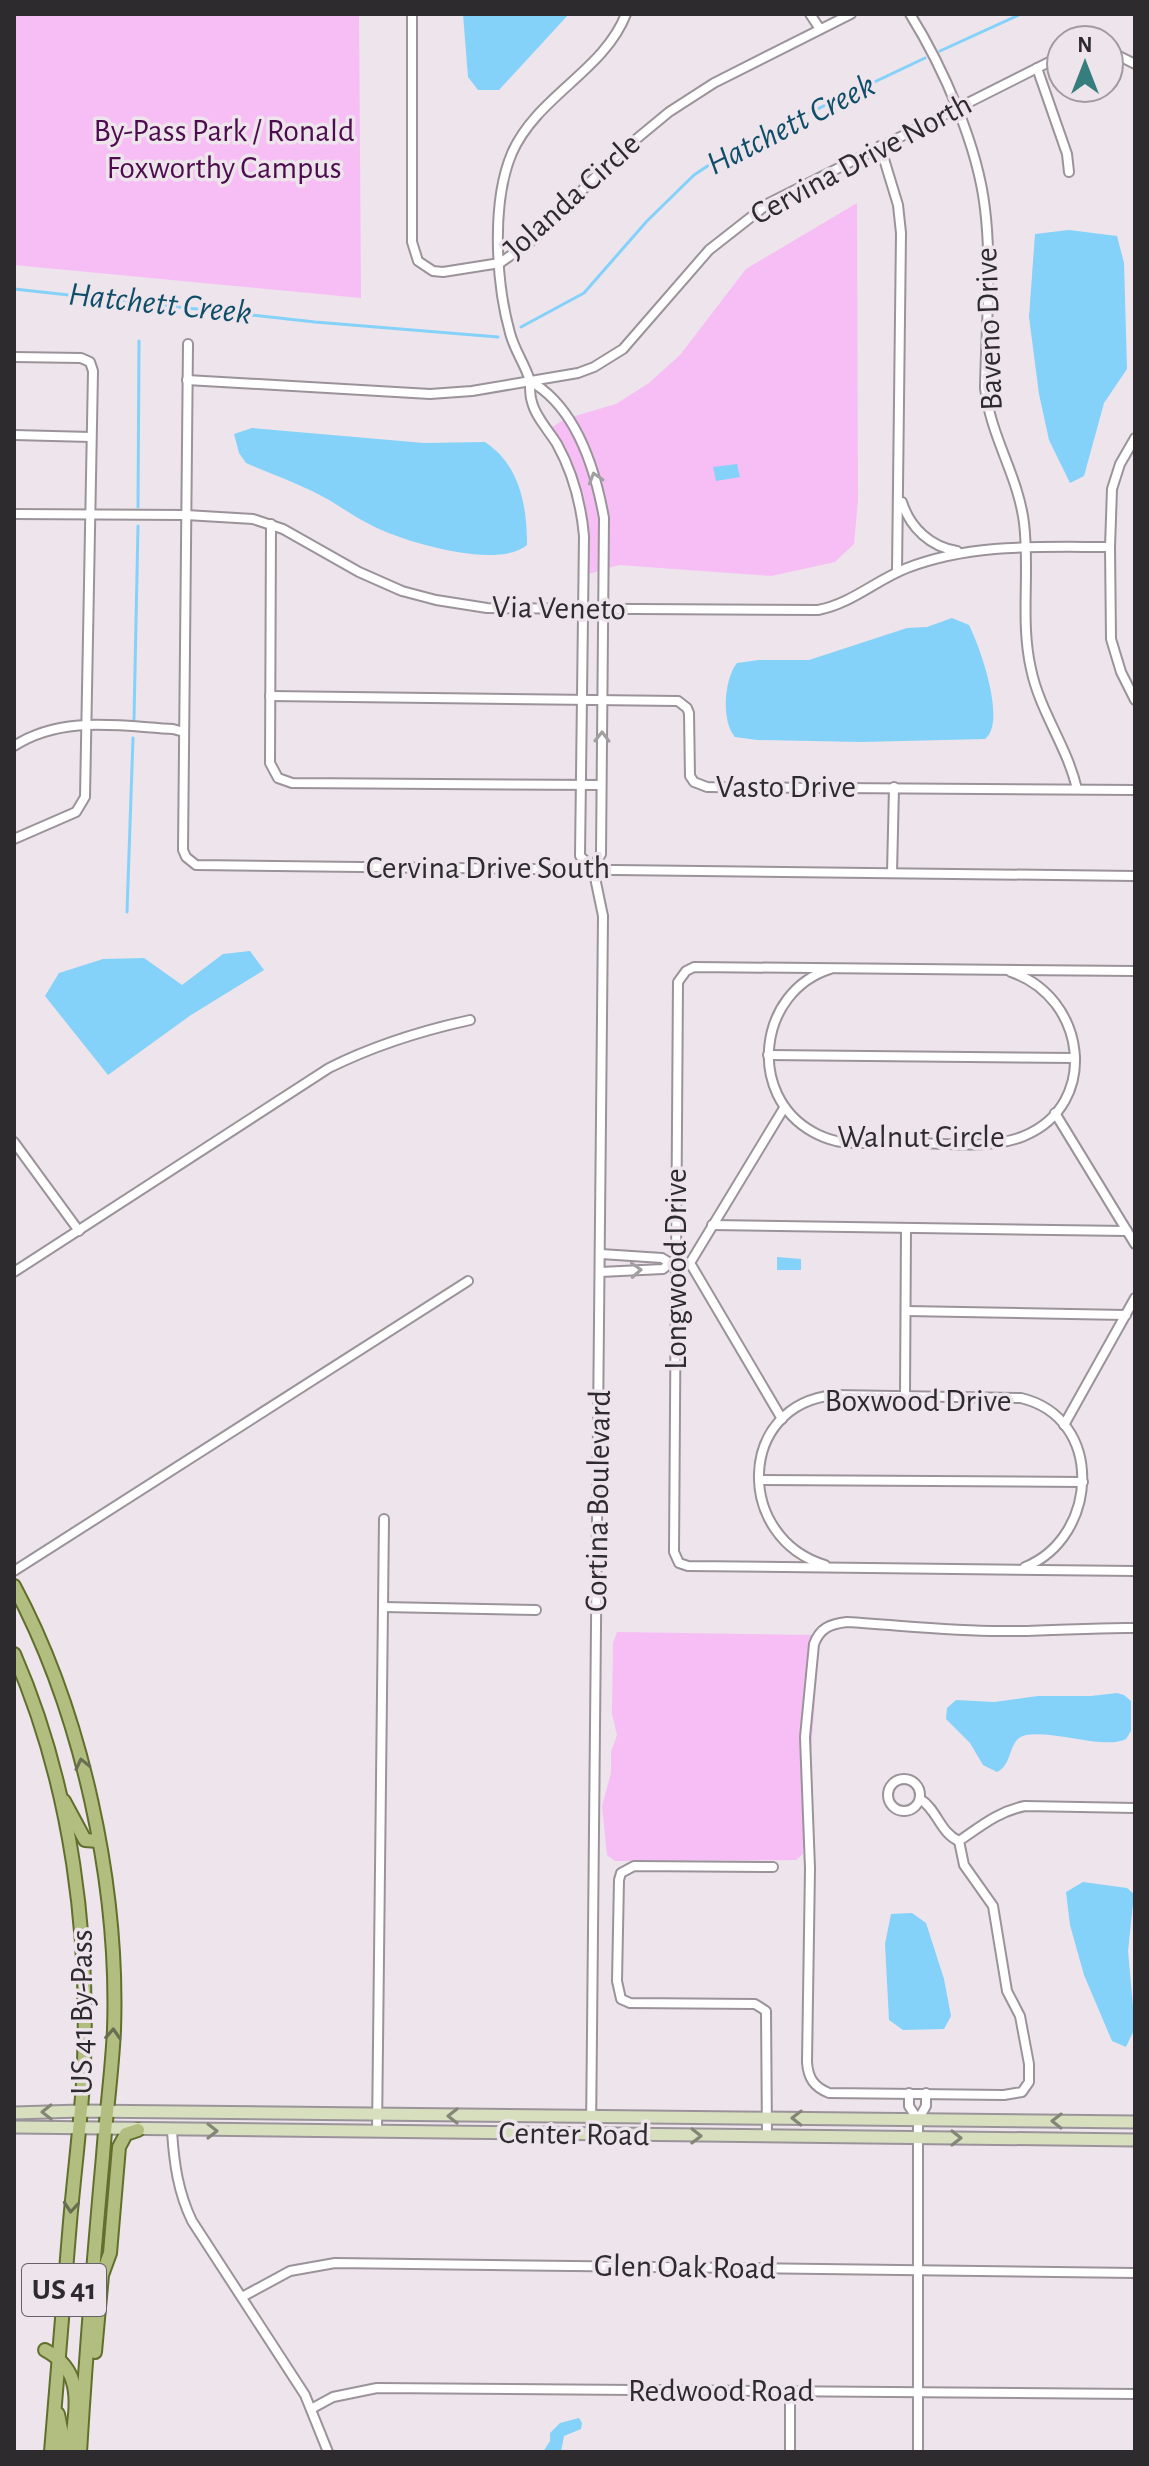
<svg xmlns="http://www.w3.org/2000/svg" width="1149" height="2466" font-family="'Alegreya Sans',sans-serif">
  <rect width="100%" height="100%" fill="#ede4ec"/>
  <g fill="#f6bef4">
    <polygon points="14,14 359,14 361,298 14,265"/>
    <polygon points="857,203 858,500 854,544 835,562 771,576 619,565 582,576 590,541 570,463 549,429 565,419 616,404 649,383 680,355 746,269"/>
    <polygon points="617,1632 820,1635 803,1854 796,1860 615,1861 607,1855 602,1806 611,1773 611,1752 617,1735 612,1714 613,1643"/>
  </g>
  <g fill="#84d2f9">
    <polygon points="463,14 569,14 499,90 478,90 468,77"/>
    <polygon points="1069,230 1117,236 1124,263 1127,369 1104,403 1084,476 1070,483 1049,440 1039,394 1029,317 1035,234"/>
    <path d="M252,428L424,443L485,442C520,465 527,506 527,545C498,570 404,542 373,526C352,516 335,502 314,492C292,481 269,473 246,463L239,453L234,434Z"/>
    <polygon points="737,464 740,477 716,481 713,467"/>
    <path d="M952,618L969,625C980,647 1007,722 985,739L861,742L757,740L735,737C721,721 724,679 737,663L759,660H809L907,628L927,627Z"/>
    <polygon points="250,951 264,970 191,1015 108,1075 45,996 59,973 103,959 144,958 182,985 223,954"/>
    <polygon points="777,1257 801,1259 801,1270 777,1270"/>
    <path d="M1117,1693L1124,1695L1131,1701V1731L1126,1739C1106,1750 1054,1730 1026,1735C1007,1739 1014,1764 997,1772L983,1765L970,1743L946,1719L947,1708L956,1700L994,1702L1038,1696H1091Z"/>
    <polygon points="1083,1882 1127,1888 1134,1894 1128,1951 1135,2028 1126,2047 1112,2041 1084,1975 1070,1925 1066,1892"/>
    <polygon points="912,1913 926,1923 944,1979 951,2016 944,2029 903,2030 889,2020 885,1944 891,1914"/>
    <polygon points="579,2418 582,2423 581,2429 564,2436 561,2452 543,2452 550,2441 550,2433 560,2423"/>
  </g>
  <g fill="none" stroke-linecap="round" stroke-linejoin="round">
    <g stroke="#84d2f9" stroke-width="3">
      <polyline points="940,51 1021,14"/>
      <polyline points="14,289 315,322 498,337"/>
      <polyline points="521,327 584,293 647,221 694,175 733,149 925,58"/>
      <polyline points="138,507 139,341"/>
      <polyline points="134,719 138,526"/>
      <polyline points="127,912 133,738"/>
    </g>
    <g stroke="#9b939a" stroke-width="12">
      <g id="street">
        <polyline points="412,14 412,242 418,261 433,271 443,272 500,263 534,239 617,155 669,112 714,83 851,14"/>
        <polyline points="810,14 820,29"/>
        <path d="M910,14C943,67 978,146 985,209C992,265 986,330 985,388C991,438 1018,475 1024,523C1030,571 1020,621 1031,669C1040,712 1067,746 1077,789"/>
        <polyline points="1109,51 1135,64"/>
        <polyline points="1037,68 1067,154 1069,172"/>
        <polyline points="880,146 898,205 901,233 897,572"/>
        <polyline points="188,344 183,850 186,857 196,865 1135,876"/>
        <polyline points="14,357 81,358 90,362 93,371 85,797 76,812 14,839"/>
        <polyline points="187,380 430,394 472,391 578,373 594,367 623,349 709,250 769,203 1061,56"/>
        <path d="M530,381C576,407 595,468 604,518L601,854L593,868"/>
        <polyline points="14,435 91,437"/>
        <polyline points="1135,438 1120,464 1112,489 1110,547 1111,639 1121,672 1135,700"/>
        <path d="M902,502C910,528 931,547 957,551"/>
        <path d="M14,514L186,515L253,519L283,529L359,572L402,591L436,600L487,608L818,610C851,604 876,580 907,568C972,543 1041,547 1110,547"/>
        <polyline points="271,524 270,763 278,778 292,783 601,785"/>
        <polyline points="270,696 678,701 687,708 689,713 690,776 694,782 707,787 1135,790"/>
        <path d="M14,746C62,715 119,726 173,729L184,732"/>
        <polyline points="892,873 894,787"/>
        <path d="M830,969C758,992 746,1095 813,1132C820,1136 828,1139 836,1141C857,1145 881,1142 902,1142C938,1143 991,1150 1024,1136C1101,1104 1086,997 1011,972"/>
        <polyline points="1135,971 694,967 686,971 678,982 674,1552 679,1563 688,1566 1135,1571"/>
        <polyline points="768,1055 1075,1058"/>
        <polyline points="1055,1113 1135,1244"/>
        <polyline points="14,1142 79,1231"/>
        <polyline points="712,1225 1127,1231"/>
        <polyline points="601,1254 662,1258 670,1263 681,1263"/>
        <polyline points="690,1263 784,1108"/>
        <polyline points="690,1263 782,1419"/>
        <path d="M14,1272L329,1068C375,1045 420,1031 470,1020"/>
        <polyline points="600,1272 663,1269 670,1263"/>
        <polyline points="906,1311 1126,1315"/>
        <polyline points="905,1396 906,1228"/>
        <polyline points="1064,1425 1135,1298"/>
        <polyline points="759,1480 1083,1482"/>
        <path d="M825,1565C735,1538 736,1405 834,1395L1021,1398C1105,1418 1099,1537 1025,1567"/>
        <polyline points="14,1571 468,1281"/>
        <polyline points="383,1607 536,1610"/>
        <path d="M1135,1628C1090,1627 1045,1632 1000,1631C949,1631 898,1625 847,1622C830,1624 820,1628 814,1644L805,1737L810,1868L807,2062C808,2078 814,2087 829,2093L1004,2095L1022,2092L1029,2082V2064L1020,2016L1007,1991L993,1906L964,1865L959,1841C981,1826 999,1811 1025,1806L1135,1808"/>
        <circle cx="904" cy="1795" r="16"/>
        <path d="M920,1799C937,1809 940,1833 959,1841"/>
        <polyline points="909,2093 909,2106 918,2120"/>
        <polyline points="918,2120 926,2106 926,2093"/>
        <path d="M172,2131C174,2163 178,2192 192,2221L305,2395L328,2452"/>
        <polyline points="377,2132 384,1519"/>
        <path d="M591,2134L603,916L593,868L580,856L584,536C581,503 573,473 557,444C549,431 535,416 532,402C529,394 531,386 529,378C524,363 514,349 510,333C496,283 491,202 512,153C537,96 604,71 626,14"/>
        <polyline points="767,2137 766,2011 755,2004 630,2003 621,1999 617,1981 619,1880 621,1873 634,1866 773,1867"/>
        <polyline points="242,2297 290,2271 335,2263 1135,2273"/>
        <polyline points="311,2409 333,2397 377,2388 1135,2394"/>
        <polyline points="790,2452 790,2392"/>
        <polyline points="918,2452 918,2120"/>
      </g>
    </g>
    <g stroke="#9b939a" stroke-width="15">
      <g id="secondary">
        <polyline points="14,2113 80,2111 1135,2122"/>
        <polyline points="14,2127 1135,2140"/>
      </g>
    </g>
    <g stroke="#616f2c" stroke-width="16">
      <g id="primary">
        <path d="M14,1586C82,1713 119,1885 114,2030C112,2072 106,2114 103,2156C94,2255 86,2353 80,2452"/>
        <path d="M14,1654C72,1787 91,1939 83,2083C80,2129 74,2176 70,2222C63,2299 58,2375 51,2452"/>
        <polyline points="64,1801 85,1840 98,1841"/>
        <path d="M45,2350C88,2373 74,2412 71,2452"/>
        <polyline points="95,2352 102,2275 110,2253 119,2147 126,2134 138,2130"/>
        <polyline points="58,2414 63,2439 62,2452"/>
      </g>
    </g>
    <use href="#street" stroke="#fff" stroke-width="8"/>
    <use href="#secondary" stroke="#d8dfbf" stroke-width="11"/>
    <use href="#primary" stroke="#b1be80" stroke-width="12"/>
  </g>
  <defs><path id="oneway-chevron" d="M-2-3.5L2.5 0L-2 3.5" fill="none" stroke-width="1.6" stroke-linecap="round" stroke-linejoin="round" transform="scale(2)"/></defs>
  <g stroke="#a1a0a1">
    <use href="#oneway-chevron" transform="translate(595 478) rotate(-107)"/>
    <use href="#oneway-chevron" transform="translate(602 737) rotate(-89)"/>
    <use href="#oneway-chevron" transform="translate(636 1270) rotate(-3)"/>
  </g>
  <g stroke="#696d53">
    <use href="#oneway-chevron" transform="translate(82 1764) rotate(-103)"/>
    <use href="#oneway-chevron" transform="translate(113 2034) rotate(-87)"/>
    <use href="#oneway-chevron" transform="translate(71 2207) rotate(95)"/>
  </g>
  <g stroke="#838576">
    <use href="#oneway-chevron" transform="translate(47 2112) rotate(179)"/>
    <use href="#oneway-chevron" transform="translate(453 2116) rotate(-180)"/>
    <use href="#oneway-chevron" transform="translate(797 2118) rotate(-179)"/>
    <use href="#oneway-chevron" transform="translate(1057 2121) rotate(-179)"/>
    <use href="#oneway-chevron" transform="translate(212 2131)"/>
    <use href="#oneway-chevron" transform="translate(696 2136) rotate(1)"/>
    <use href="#oneway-chevron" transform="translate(956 2138)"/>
  </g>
  <g text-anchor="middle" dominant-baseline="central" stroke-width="7" stroke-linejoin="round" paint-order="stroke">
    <rect fill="#ede4ec" stroke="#676267" stroke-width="2" x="22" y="2264" width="84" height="52" rx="6"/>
    <g font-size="30" font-weight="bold" fill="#2e2b2e">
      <text x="64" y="2290">US 41</text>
    </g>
    <g font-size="32" fill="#4d0c4e" stroke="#ede4ec">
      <text x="224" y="131">By-Pass Park / Ronald<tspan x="224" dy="37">Foxworthy Campus</tspan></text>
    </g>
    <g font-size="32" fill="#2e2b2e" stroke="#ede4ec">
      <text transform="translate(861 159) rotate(-28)">Cervina Drive North</text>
      <text transform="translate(572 196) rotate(-42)">Jolanda Circle</text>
      <text transform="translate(989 329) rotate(-92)">Baveno Drive</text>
      <text transform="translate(559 608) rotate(1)">Via Veneto</text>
      <text x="786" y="787">Vasto Drive</text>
      <text x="488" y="868">Cervina Drive South</text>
      <text x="921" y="1137">Walnut Circle</text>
      <text transform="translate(676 1269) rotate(-90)">Longwood Drive</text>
      <text x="918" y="1401">Boxwood Drive</text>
      <text transform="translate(598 1501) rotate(-89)">Cortina Boulevard</text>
      <text transform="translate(82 2012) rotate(-90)">US 41 By-Pass</text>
      <text transform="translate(574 2134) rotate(1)">Center Road</text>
      <text transform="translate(685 2267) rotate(1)">Glen Oak Road</text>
      <text x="721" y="2391">Redwood Road</text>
    </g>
    <g font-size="34" font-style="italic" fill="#0f4e69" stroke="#ede4ec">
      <text transform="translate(791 125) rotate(-27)">Hatchett Creek</text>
      <text transform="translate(160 304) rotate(6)">Hatchett Creek</text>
    </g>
  </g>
  <rect width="1149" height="2466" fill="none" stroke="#2e2b2e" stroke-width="32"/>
  <g transform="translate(1085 64)"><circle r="38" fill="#ede4ec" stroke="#a19aa0" stroke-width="2"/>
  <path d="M0-6L14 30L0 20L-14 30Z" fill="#367e7d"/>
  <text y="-12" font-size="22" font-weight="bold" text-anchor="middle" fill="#2e2b2e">N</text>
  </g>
</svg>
